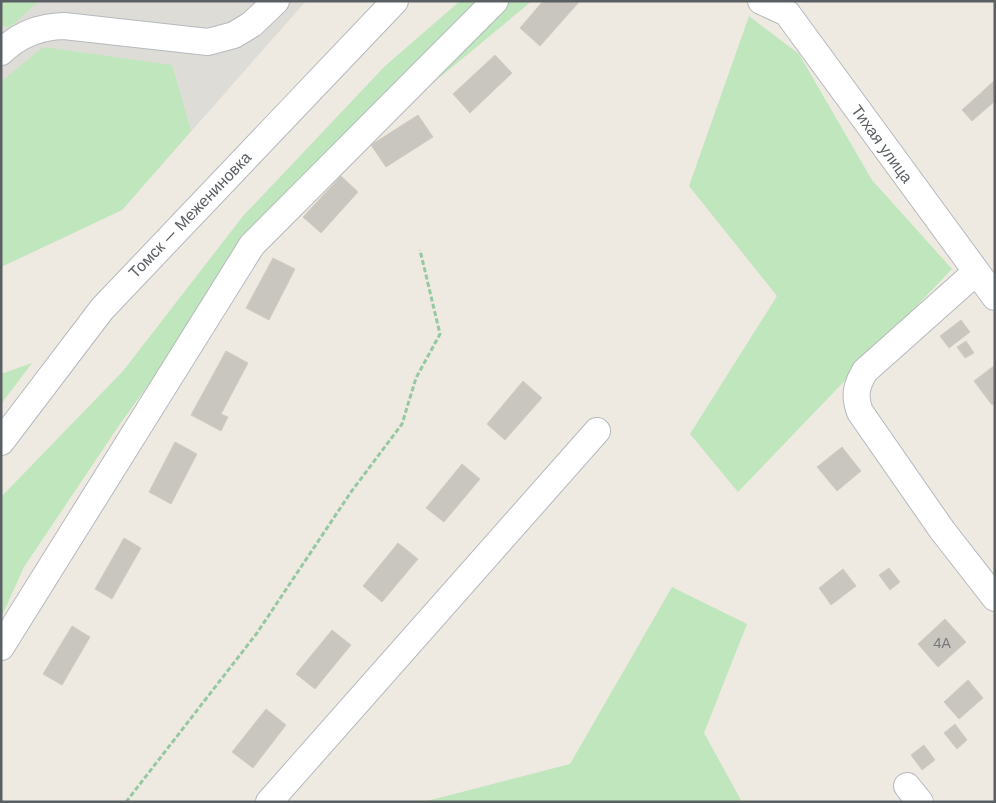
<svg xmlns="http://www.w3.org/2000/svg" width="996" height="803" font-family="'DM Sans',sans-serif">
  <rect width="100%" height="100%" fill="#eeeae2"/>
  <polygon fill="#dedcd6" points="1,1 306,1 122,210 1,267"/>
  <g fill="#c0e6bd">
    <polygon points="1,1 39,1 9,28 1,25"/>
    <polygon points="460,1 532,1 365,139 182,338 120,424 24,567 1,618 1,497 123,371 243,216 385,66"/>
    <polygon points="749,16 799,54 872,180 952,269 738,492 690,434 777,296 689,186"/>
    <polygon points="43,47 172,65 191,131 122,210 1,267 1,82"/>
    <polygon points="32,363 1,404 1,374"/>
    <polygon points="672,587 747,624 704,733 742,802 423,802 570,764"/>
  </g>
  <g fill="#c9c5bf" stroke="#d3cbc0">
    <polygon points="543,1 579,2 540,46 520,28"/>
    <polygon points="495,55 512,73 470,113 453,94"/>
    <polygon points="995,80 995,101 972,121 962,110"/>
    <polygon points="418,115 433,137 386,167 371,145"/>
    <polygon points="341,176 358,192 321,233 303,217"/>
    <polygon points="273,258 295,269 269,320 246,308"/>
    <polygon points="961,320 970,332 949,348 940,336"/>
    <polygon points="966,341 974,353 965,358 957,347"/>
    <polygon points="226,351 248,363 221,414 228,417 221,431 191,415"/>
    <polygon points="995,365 995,403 992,405 974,381"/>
    <polygon points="523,381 542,398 505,440 487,424"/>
    <polygon points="175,442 197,454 171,504 149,492"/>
    <polygon points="842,447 861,471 837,491 817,467"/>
    <polygon points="462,464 480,479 444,522 426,508"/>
    <polygon points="124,538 141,548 112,599 95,589"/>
    <polygon points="398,543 418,559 382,602 363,586"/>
    <polygon points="889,568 900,582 890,590 879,575"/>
    <polygon points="843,569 856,586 831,605 819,588"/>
    <polygon points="945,619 966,642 938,667 918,644"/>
    <polygon points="72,626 90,637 62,685 43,674"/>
    <polygon points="332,630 351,645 315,689 296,674"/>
    <polygon points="968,680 983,698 959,719 944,702"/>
    <polygon points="266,709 286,725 253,768 232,752"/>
    <polygon points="955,724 967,740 957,749 944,733"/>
    <polygon points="924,745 935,760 922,770 911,755"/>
  </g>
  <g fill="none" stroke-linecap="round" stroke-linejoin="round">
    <g stroke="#b5b9bd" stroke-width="28">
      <g id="minor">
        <polyline points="761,1 787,13 995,297"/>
        <path d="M1,52C20,34 39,27 64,26L208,42L234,35L252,24L276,1"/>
        <path d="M976,272L865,371C856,386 854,396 860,412L942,530L995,598"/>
        <polyline points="1,442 102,309 395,1"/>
        <polyline points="1,647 252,245 495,1"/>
        <polyline points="907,786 920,802"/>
        <polyline points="269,802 597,431"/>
      </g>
    </g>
    <polyline stroke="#96c8a1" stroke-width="3" stroke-dasharray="5 2.5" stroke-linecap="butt" points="126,802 257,633 351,492 402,424 416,378 440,334 420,250"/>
    <use href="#minor" stroke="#fff" stroke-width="26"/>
  </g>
  <g text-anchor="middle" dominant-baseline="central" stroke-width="4" stroke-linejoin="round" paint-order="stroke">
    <g font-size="14" fill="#76787a">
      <text x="942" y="643">4А</text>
    </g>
    <g font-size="16" fill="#5a5f63" stroke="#fff">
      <text transform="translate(882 144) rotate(54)">Тихая улица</text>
      <text transform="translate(190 215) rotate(-46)">Томск — Межениновка</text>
    </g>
  </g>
  <rect width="996" height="803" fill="none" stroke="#5a5f63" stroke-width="5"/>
</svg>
